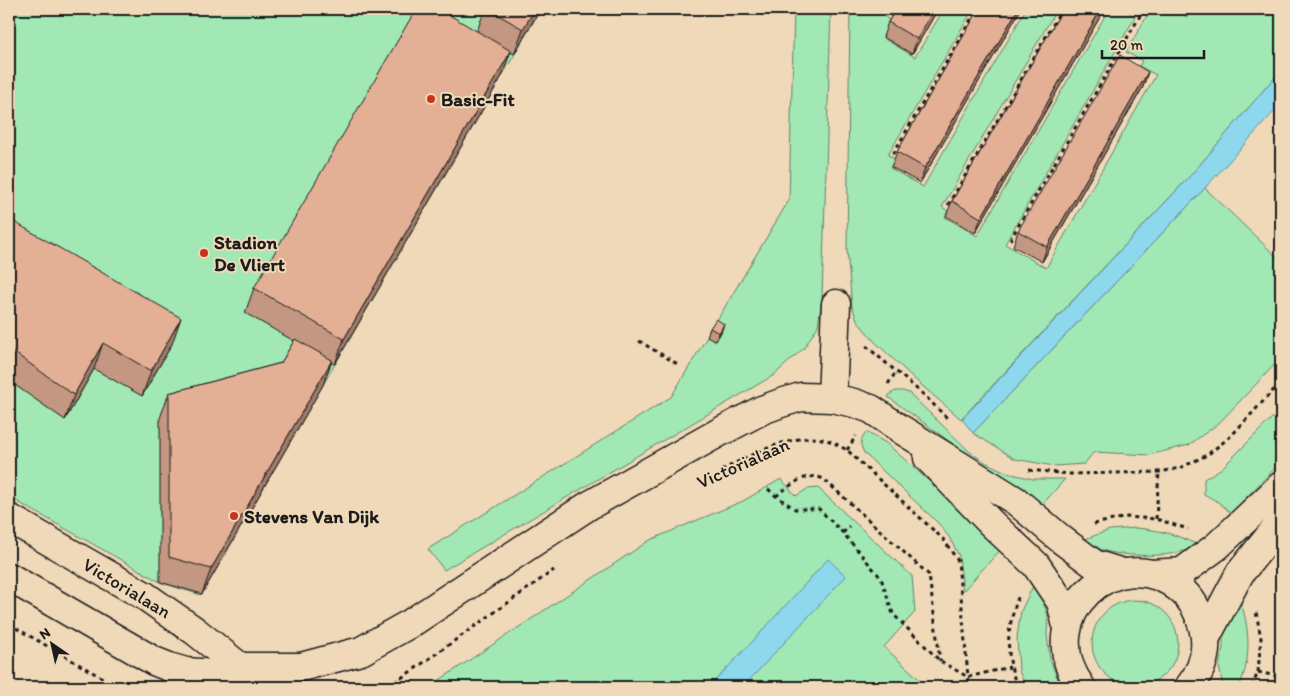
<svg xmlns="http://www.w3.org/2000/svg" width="1290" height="696" font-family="Itim,sans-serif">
  <rect width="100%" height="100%" fill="#f0d9b8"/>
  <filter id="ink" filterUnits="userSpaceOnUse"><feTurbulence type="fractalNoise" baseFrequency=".02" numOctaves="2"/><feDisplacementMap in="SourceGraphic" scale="10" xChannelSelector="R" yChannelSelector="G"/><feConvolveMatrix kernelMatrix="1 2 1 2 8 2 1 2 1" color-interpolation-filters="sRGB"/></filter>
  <g filter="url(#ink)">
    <g fill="#a1e8b5" stroke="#5e8268">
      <polygon points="9,9 541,9 201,595 162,583 9,497"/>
      <polygon points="794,9 831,9 822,297 818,326 804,348 774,375 444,570 428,549 671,397 789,200"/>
      <polygon points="850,9 890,9 885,17 891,21 883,38 915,57 944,9 973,9 888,155 895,159 890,168 923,187 1026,9 1057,9 942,207 948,211 945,217 977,236 1109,9 1125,9 1135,17 1005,244 1046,268 1156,75 1139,66 1142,61 1126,52 1151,9 1160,9 1166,12 1168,9 1172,9 1187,17 1192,9 1281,9 1281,70 1191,175 961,419 920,384 875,342 858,322 852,307 847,250"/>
      <polygon points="1205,188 1281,261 1281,358 1219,423 1189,445 1149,455 1094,452 1084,464 1054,466 1015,459 973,433"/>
      <polygon points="896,391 903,391 909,393 970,452 985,462 1008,473 1033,479 1065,479 1040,507 888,397 890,394"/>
      <polygon points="1281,409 1281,462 1231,513 1218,502 1204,494 1204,479 1222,468"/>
      <path d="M866,432L886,443L970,517L1002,548L963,591L959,556L949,537L938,523L864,453C859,443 861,441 866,432Z"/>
      <polygon points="781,479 796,496 807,489 818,488 912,576 915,612 884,647 928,687 880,687 879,686 878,687 429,687 650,540 743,501"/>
      <path d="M1136,528C1159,530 1175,534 1196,544C1193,546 1189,549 1186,550C1169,558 1114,557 1098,548C1093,546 1089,542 1085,539L1110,530Z"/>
      <polygon points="1033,586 1042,600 1048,615 1047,634 1050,660 1061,687 1026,687 1019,671 1017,637 1021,611"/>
      <path d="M1239,597C1250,627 1252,658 1239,687H1223L1219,666L1223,648V631Z"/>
      <circle cx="1135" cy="643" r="43"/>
    </g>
    <g fill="#8ed8ee" stroke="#608d9a">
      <polygon points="1281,70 1281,104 1205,188 973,433 962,419 1191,175"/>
      <polygon points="828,559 846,576 834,589 743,687 709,687 752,642"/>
    </g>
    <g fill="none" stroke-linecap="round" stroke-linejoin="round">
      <g stroke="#1c1c1c" stroke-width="31">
        <polyline id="minor" points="832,398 836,304"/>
      </g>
      <g stroke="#1c1c1c" stroke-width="31">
        <g id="tertiary">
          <polyline points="928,458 992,524 1036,565 1061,602 1067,626"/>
          <polyline points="9,518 145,596 195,631 240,667"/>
          <polyline points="1152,574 1182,572 1216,547 1281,486"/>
          <polyline points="9,577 154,661 169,667 186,672 214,674 240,667 301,667 361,651 411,623 588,506 718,433 762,410 781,403 801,397 832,398 854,403 871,409 902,430 1016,501 1062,540 1094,564 1123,573"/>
          <polyline points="1206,637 1240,573 1281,522"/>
          <path d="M1081,687C1030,616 1118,537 1180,589C1192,599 1199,611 1203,627C1209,649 1203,670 1189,687"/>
        </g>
      </g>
      <g stroke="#1c1c1c" stroke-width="3" stroke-dasharray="4 4" stroke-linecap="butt">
        <polyline points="890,16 894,9"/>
        <polyline points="893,154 977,9"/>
        <polyline points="948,205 1062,9"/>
        <polyline points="1010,240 1144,9"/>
        <polyline points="639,341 679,365"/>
        <polyline points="866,346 924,395 949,420"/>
        <polyline points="888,384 896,372"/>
        <polyline points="847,450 856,436"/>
        <path d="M722,470C749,456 791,433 822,439C831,440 839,446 847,450L943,539L958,561L968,677L1010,667"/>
        <polyline points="1029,470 1069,474 1159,472 1180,468 1207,455 1231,436 1281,382"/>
        <polyline points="768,489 776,496 795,509 819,509 843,533 881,578 893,614 940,661 968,677 969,687"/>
        <path d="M776,496C789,487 804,472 821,478C824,479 826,481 828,483L929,575L940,661"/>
        <polyline points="1156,519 1159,472"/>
        <polyline points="1094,524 1127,517 1156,519 1188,529"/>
        <polyline points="843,533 849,526"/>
        <polyline points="9,624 118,687"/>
        <polyline points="1258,672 1281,677"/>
        <polyline points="379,687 398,680 416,668 554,570"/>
        <path d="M1017,687C1005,652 1006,630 1019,595"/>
        <polyline points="1252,687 1258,672 1261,638 1256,612"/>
      </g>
      <use href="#minor" stroke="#f0d9b8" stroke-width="28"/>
      <use href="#tertiary" stroke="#f0d9b8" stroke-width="28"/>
    </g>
    <g fill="#c39781" stroke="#1c1c1c">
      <polygon points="485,9 540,9 514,54 510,52 502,76 335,364 331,363 323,385 202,594 160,582 160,418 169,393 281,363 294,341 245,313 254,288 477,31"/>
      <polygon points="896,9 938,9 912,54 883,37 888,22"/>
      <polygon points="979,9 1021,9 920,183 891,167 897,152"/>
      <polygon points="1063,9 1103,9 1100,17 975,233 946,216 952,201"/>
      <polygon points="1148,72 1143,87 1042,262 1013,246 1018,231"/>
      <polygon points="9,219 172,344 142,396 94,369 65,420 9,381"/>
      <polygon points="724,324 721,332 716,341 707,336 710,328"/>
    </g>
    <g fill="#9f7b69" stroke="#1c1c1c">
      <polygon points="535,9 540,9 514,54 523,29"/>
      <polygon points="934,9 938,9 912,54 917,39"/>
      <polygon points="1018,9 1021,9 920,183 925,168"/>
      <polygon points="1101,9 1103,9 1100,17 975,233 981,218"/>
      <polygon points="511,51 502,76 335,364 344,339"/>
      <polygon points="1148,72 1143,87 1042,262 1047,247"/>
      <polygon points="181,318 172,344 142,396 151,371"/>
      <polygon points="724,324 721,332 716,341 719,333"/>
      <polygon points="103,343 94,369 65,420 74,395"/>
      <polygon points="332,360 323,385 202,594 211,569"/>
    </g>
    <g fill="#e3b096" stroke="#1c1c1c">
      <polygon points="416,9 439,9 511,51 344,339 254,288"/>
      <polygon points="488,9 535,9 523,29"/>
      <polygon points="896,9 934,9 917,39 888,22"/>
      <polygon points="979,9 1018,9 925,168 897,152"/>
      <polygon points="1063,9 1101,9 981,218 952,201"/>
      <polygon points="1120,55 1148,72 1047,247 1018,231"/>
      <polygon points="9,219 181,318 151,371 103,343 74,395 9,349"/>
      <polygon points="716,319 724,324 719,333 710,328"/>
      <polygon points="295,339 332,360 211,569 169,557 169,393 281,363"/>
    </g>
  </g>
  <g fill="#c8321e" stroke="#f0d9b8" stroke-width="2">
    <circle cx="431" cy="99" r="5"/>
    <circle cx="204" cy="253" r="5"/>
    <circle cx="234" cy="516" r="5"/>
  </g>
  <g text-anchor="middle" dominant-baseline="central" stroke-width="4" stroke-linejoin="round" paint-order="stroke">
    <g font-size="19" font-weight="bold" fill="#1c1c1c" stroke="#f0d9b8" text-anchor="start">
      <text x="441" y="99">Basic-Fit</text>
      <text x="214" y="242">Stadion<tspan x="214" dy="22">De Vliert</tspan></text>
      <text x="244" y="516">Stevens Van Dijk</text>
    </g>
    <g font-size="19" fill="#1c1c1c" stroke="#f0d9b8">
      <text transform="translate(743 463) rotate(-24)">Victorialaan</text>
      <text transform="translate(127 588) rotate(31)">Victorialaan</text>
    </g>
  </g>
  <rect width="1290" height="696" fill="none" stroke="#f0d9b8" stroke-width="30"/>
  <rect x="15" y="15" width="1260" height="666" fill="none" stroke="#1c1c1c" stroke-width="2" filter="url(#ink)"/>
  <g transform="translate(52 644) rotate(326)" stroke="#f0d9b8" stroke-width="4" paint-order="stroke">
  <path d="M0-4L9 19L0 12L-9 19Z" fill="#1c1c1c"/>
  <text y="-8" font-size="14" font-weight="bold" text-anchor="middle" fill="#1c1c1c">N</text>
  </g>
  <path d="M1102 50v8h102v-8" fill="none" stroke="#1c1c1c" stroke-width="2.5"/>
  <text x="1110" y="50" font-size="15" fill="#1c1c1c" stroke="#f0d9b8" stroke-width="4" paint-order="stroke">20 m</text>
</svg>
